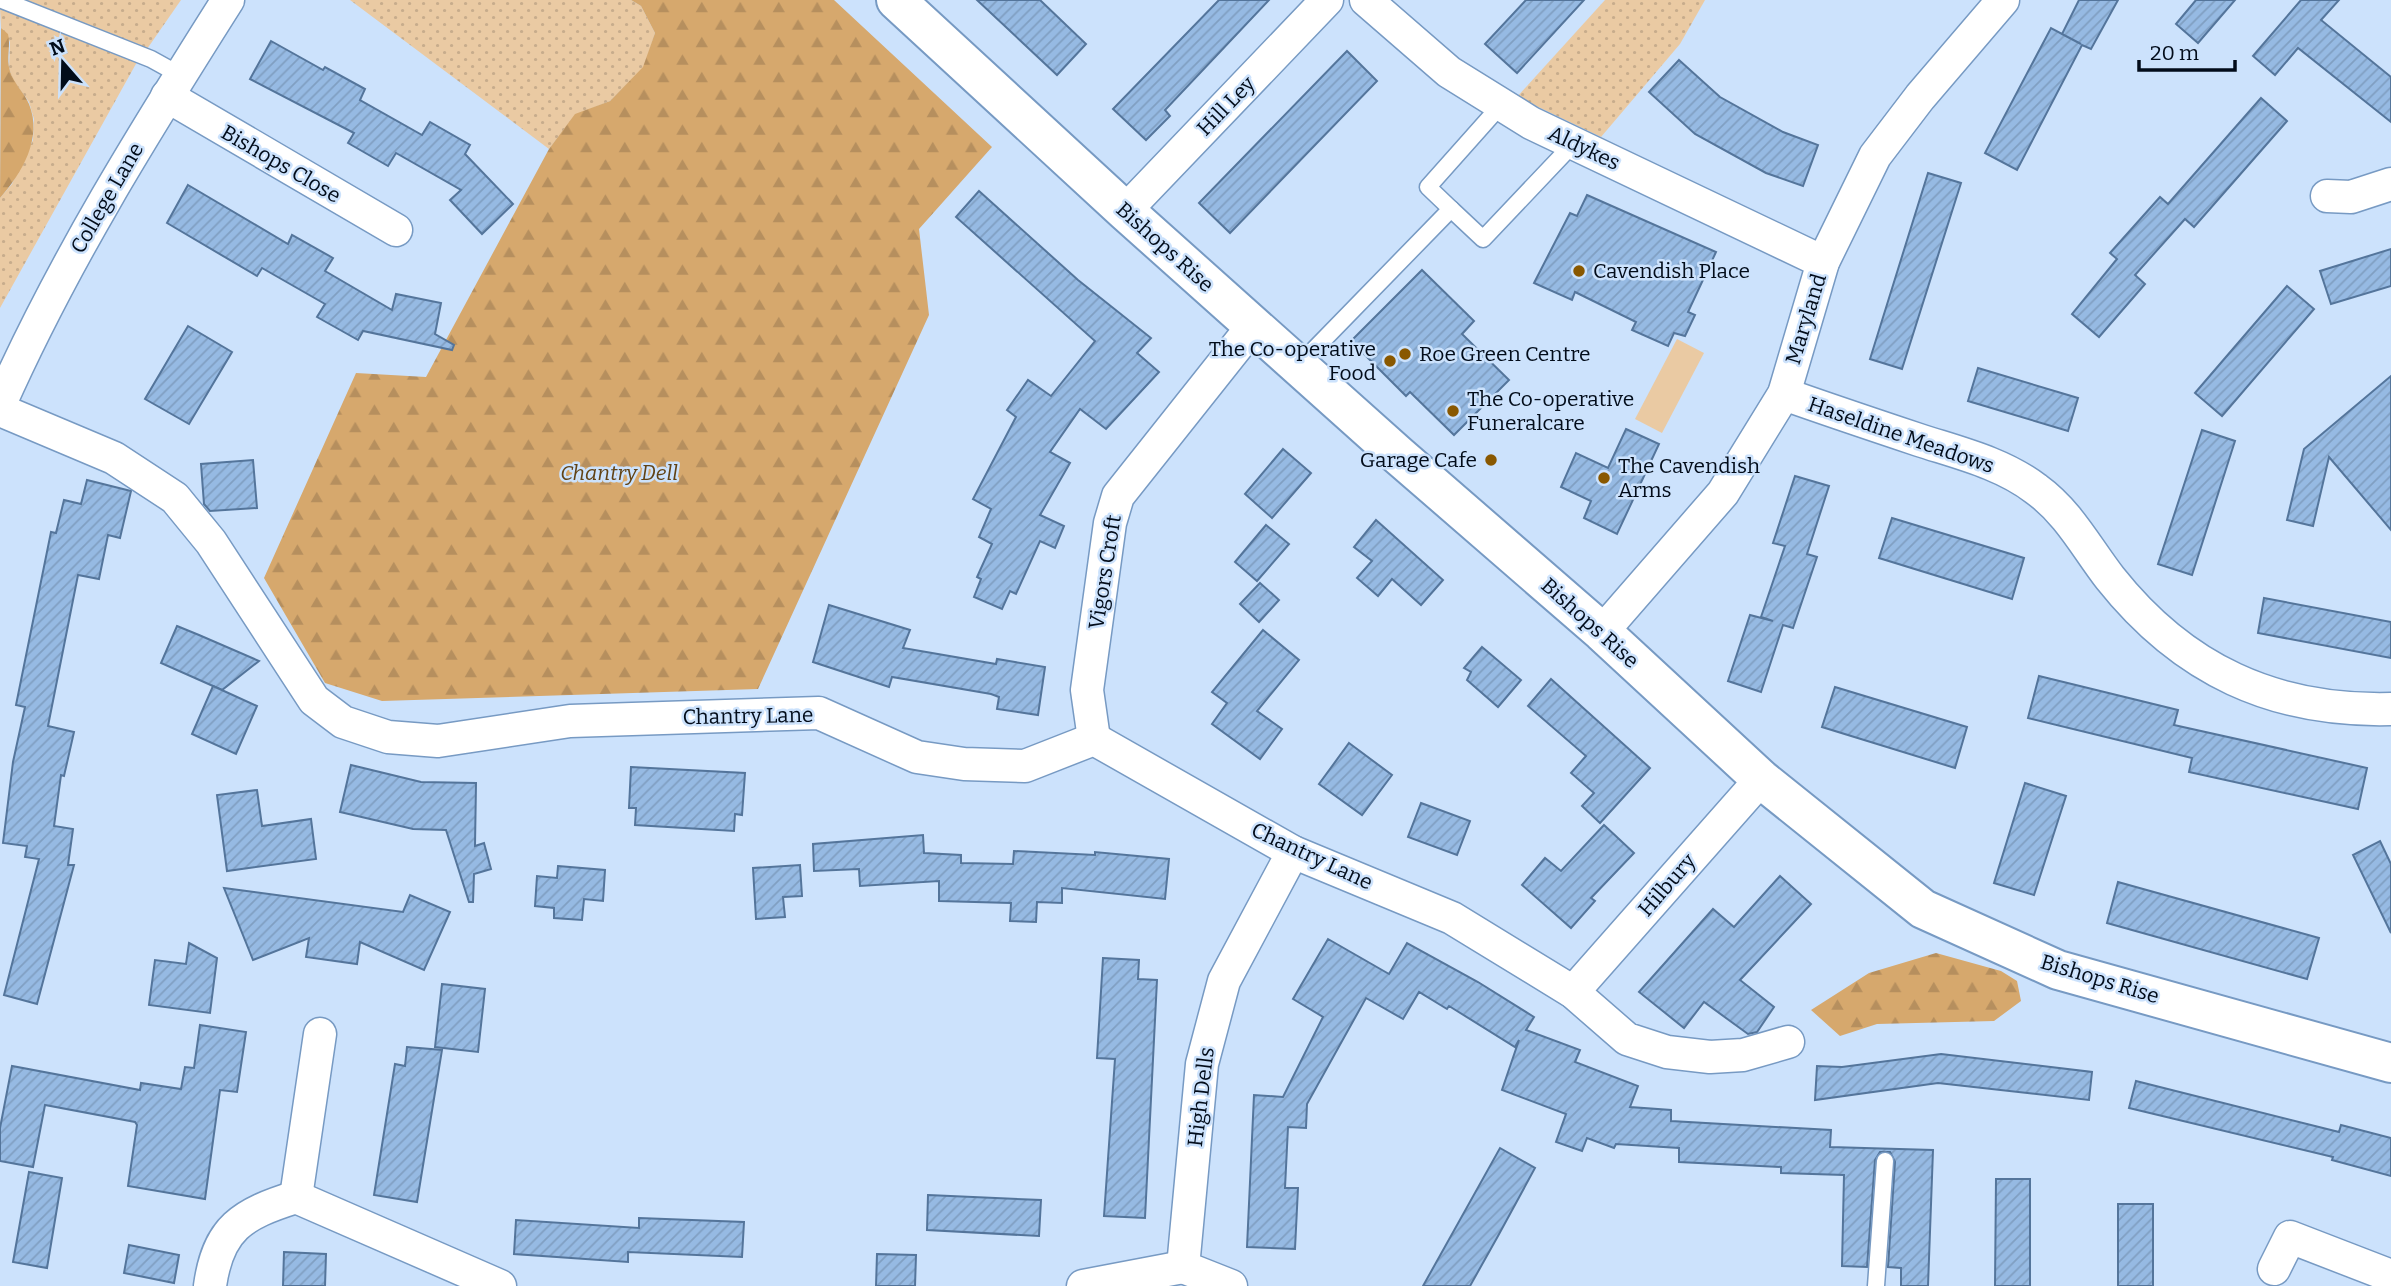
<svg xmlns="http://www.w3.org/2000/svg" width="2391" height="1286" font-family="Bitter,serif">
  <defs>
    <pattern id="grass-dots" width="8" height="8" patternUnits="userSpaceOnUse" patternTransform="scale(1.75)"><rect width="8" height="8" fill="#eacaa3"/><path d="M2 2h.1M6 6h.1" fill="none" stroke="#c7ac8c" stroke-width="1.8" stroke-linecap="round"/></pattern>
    <pattern id="forest-firs" width="22" height="20" patternUnits="userSpaceOnUse" patternTransform="scale(1.75)"><rect width="22" height="20" fill="#d6a86d"/><path d="M5 1l3.5 6h-7zM16 11l3.5 6h-7z" fill="#b68f5e"/></pattern>
    <pattern id="building-hatch" width="6" height="6" patternUnits="userSpaceOnUse" patternTransform="scale(1.75)"><rect width="6" height="6" fill="#96bae3"/><path d="M-1 1l2-2M0 6l6-6M5 7l2-2" fill="none" stroke="#809fc2"/></pattern>
  </defs>
  <rect width="100%" height="100%" fill="#cce2fc"/>
  <g fill="url(#grass-dots)">
    <polygon points="17,0 181,0 147,49"/>
    <polygon points="350,0 631,0 641,6 655,33 644,67 610,101 575,115 549,149"/>
    <polygon points="1605,0 1705,0 1680,44 1601,137 1517,97"/>
    <polygon points="0,8 137,62 0,308 0,198 12,184 33,140 34,119 29,102 13,80 9,68 10,42 1,28"/>
  </g>
  <g fill="url(#forest-firs)">
    <polygon points="631,0 834,0 992,147 919,229 929,315 758,689 382,701 325,683 264,578 356,373 426,377 549,149 575,114 610,101 643,67 655,33 641,6"/>
    <path d="M1,28L8,34C11,46 6,58 10,71C14,84 24,92 29,104C43,138 22,173 0,198Z"/>
    <polygon points="1936,953 2001,971 2017,981 2021,1001 1994,1021 1877,1024 1840,1036 1811,1010 1869,973"/>
  </g>
  <polygon fill="#eacaa3" points="1677,339 1704,353 1662,433 1635,419"/>
  <g fill="url(#building-hatch)" stroke="#54759b" stroke-width="2">
    <polygon points="977,0 1040,0 1086,44 1057,75"/>
    <polygon points="1219,0 1269,0 1165,110 1170,116 1146,140 1113,109"/>
    <polygon points="1526,0 1584,0 1517,73 1485,44"/>
    <polygon points="2079,0 2118,0 2091,49 2082,45 2017,170 1985,153 2051,28 2081,44 2062,34"/>
    <polygon points="2196,0 2235,0 2198,43 2176,24"/>
    <polygon points="2301,0 2339,0 2321,20 2391,77 2391,122 2298,48 2275,75 2253,56"/>
    <polygon points="271,41 323,70 325,67 365,89 360,100 422,135 430,122 470,145 465,154 513,204 482,234 450,200 461,190 396,153 388,166 348,143 354,133 250,79"/>
    <polygon points="1347,51 1377,81 1230,233 1199,203"/>
    <polygon points="1679,60 1720,97 1783,132 1818,145 1803,186 1766,173 1695,134 1649,92"/>
    <polygon points="2261,98 2287,121 2194,227 2185,219 2135,275 2145,284 2099,337 2072,314 2117,259 2110,253 2160,197 2168,204"/>
    <polygon points="1928,173 1961,183 1902,369 1870,359"/>
    <polygon points="188,185 288,244 292,235 333,258 325,271 392,310 396,294 441,303 435,334 454,345 452,350 363,331 358,340 317,317 325,304 262,268 257,276 167,223"/>
    <polygon points="979,191 1078,280 1151,338 1137,353 1159,372 1106,429 1080,409 1050,452 1070,463 1040,515 1064,526 1055,548 1040,541 1016,594 1010,591 1002,609 974,597 981,579 977,577 992,544 979,537 991,509 973,499 1016,417 1007,410 1028,380 1051,396 1095,341 956,217"/>
    <polygon points="1587,195 1716,252 1688,312 1695,315 1685,336 1674,333 1668,346 1632,330 1636,322 1575,292 1572,300 1534,283 1570,213 1577,216"/>
    <polygon points="2391,249 2391,286 2331,304 2320,271"/>
    <polygon points="1422,270 1474,321 1462,334 1509,380 1454,435 1410,392 1406,396 1351,341"/>
    <polygon points="2287,286 2314,309 2222,416 2195,393"/>
    <polygon points="188,326 232,352 189,424 145,399"/>
    <polygon points="1978,368 2078,398 2068,431 1968,401"/>
    <polygon points="2391,376 2391,530 2329,457 2313,526 2287,520 2304,449"/>
    <polygon points="1626,429 1659,444 1617,534 1584,518 1591,501 1561,487 1576,453 1608,468"/>
    <polygon points="2202,430 2235,441 2192,575 2158,564"/>
    <polygon points="1283,449 1311,473 1272,518 1245,494"/>
    <polygon points="253,460 257,508 210,511 204,504 201,464"/>
    <polygon points="1795,476 1829,486 1807,554 1817,557 1793,628 1783,625 1761,692 1728,681 1750,615 1773,621 1761,617 1785,546 1773,543"/>
    <polygon points="87,480 131,491 120,538 108,535 99,579 78,575 48,726 74,732 64,776 61,775 54,826 73,829 68,865 74,865 37,1004 4,995 39,859 25,857 27,846 3,843 13,762 25,707 16,705 51,532 56,533 64,500 81,504"/>
    <polygon points="1892,518 2024,558 2012,599 1879,558"/>
    <polygon points="1376,520 1443,580 1421,605 1392,579 1378,596 1357,578 1372,561 1354,547"/>
    <polygon points="1266,525 1289,544 1257,581 1235,562"/>
    <polygon points="1260,583 1279,600 1259,622 1240,604"/>
    <polygon points="2264,598 2391,622 2391,658 2258,633"/>
    <polygon points="829,605 910,630 903,648 996,664 997,659 1045,667 1038,715 997,709 999,697 991,694 892,677 889,687 813,662"/>
    <polygon points="177,626 199,635 259,661 222,690 161,663"/>
    <polygon points="1263,630 1299,660 1257,711 1282,729 1260,759 1212,724 1227,703 1212,692"/>
    <polygon points="1482,647 1521,680 1498,707 1467,680 1471,672 1464,668"/>
    <polygon points="2039,676 2178,710 2174,725 2367,768 2358,809 2189,772 2192,758 2028,718"/>
    <polygon points="1551,679 1650,768 1600,823 1582,806 1594,793 1571,773 1586,756 1528,706"/>
    <polygon points="213,686 257,706 236,754 192,734"/>
    <polygon points="1835,687 1967,727 1955,768 1822,727"/>
    <polygon points="1349,743 1392,775 1362,815 1319,784"/>
    <polygon points="351,765 421,782 476,783 475,846 484,843 491,869 474,874 473,902 469,902 446,830 413,829 340,812"/>
    <polygon points="631,767 745,773 742,815 735,814 734,831 635,825 636,808 629,808"/>
    <polygon points="2025,783 2066,796 2034,895 1994,883"/>
    <polygon points="257,790 262,826 311,819 316,859 227,871 217,795"/>
    <polygon points="1421,803 1470,821 1457,855 1408,837"/>
    <polygon points="1604,825 1634,853 1591,898 1595,901 1571,928 1522,885 1545,858 1561,871"/>
    <polygon points="923,835 924,853 961,855 961,863 1013,864 1014,851 1095,855 1095,852 1169,859 1165,899 1062,888 1062,903 1037,902 1036,922 1010,921 1011,903 939,901 939,881 860,886 859,869 814,871 813,844"/>
    <polygon points="2380,841 2391,864 2391,933 2353,855"/>
    <polygon points="800,865 802,896 783,897 785,917 756,919 753,868"/>
    <polygon points="558,866 605,870 603,901 584,899 582,920 554,918 554,908 535,906 537,876 557,878"/>
    <polygon points="1780,876 1811,904 1740,980 1774,1007 1757,1032 1748,1034 1704,1002 1684,1028 1639,992 1713,909 1734,927"/>
    <polygon points="2118,882 2319,938 2307,979 2107,923"/>
    <polygon points="224,888 403,912 410,895 450,912 424,970 360,942 357,964 306,957 309,938 253,960"/>
    <polygon points="1328,939 1389,974 1407,943 1478,982 1534,1017 1526,1030 1580,1050 1575,1062 1638,1086 1630,1107 1671,1110 1671,1121 1831,1130 1830,1147 1933,1150 1928,1286 1901,1286 1901,1268 1888,1267 1895,1162 1890,1152 1880,1152 1875,1160 1867,1267 1842,1266 1844,1175 1781,1173 1781,1167 1679,1162 1679,1148 1616,1144 1614,1148 1587,1138 1582,1151 1556,1142 1566,1114 1502,1090 1519,1040 1515,1047 1449,1006 1447,1009 1419,992 1403,1019 1366,998 1307,1104 1306,1128 1288,1127 1285,1188 1298,1188 1295,1249 1247,1247 1254,1095 1283,1097 1323,1017 1293,999"/>
    <polygon points="189,943 217,958 210,1013 149,1005 155,960 186,964"/>
    <polygon points="1103,958 1139,960 1138,979 1157,980 1145,1218 1104,1216 1115,1059 1097,1058"/>
    <polygon points="442,984 485,989 478,1052 435,1047"/>
    <polygon points="200,1025 246,1032 237,1092 220,1090 205,1199 128,1186 137,1125 135,1122 45,1105 33,1167 0,1161 0,1128 12,1066 140,1090 141,1083 181,1089 185,1067 194,1068"/>
    <polygon points="407,1047 442,1050 417,1202 374,1195 395,1064 405,1066"/>
    <polygon points="1941,1054 2092,1072 2089,1100 1938,1083 1815,1100 1817,1066 1842,1067"/>
    <polygon points="2136,1081 2339,1132 2341,1125 2391,1138 2391,1176 2332,1160 2333,1157 2129,1108"/>
    <polygon points="1500,1148 1535,1168 1498,1236 1470,1286 1423,1286"/>
    <polygon points="29,1172 62,1178 47,1268 13,1262"/>
    <polygon points="1996,1179 2030,1179 2030,1286 1995,1286"/>
    <polygon points="928,1195 1041,1200 1039,1236 927,1230"/>
    <rect x="2118" y="1204" width="35" height="82"/>
    <polygon points="639,1218 744,1222 742,1257 628,1252 628,1262 514,1254 516,1220 639,1228"/>
    <polygon points="129,1245 179,1255 174,1283 124,1273"/>
    <polygon points="284,1252 326,1254 325,1286 283,1286"/>
    <polygon points="877,1254 916,1255 915,1286 876,1286"/>
  </g>
  <g fill="none" stroke-linecap="round" stroke-linejoin="round">
    <g stroke="#779ac3" stroke-width="19">
      <g id="lane">
        <polyline points="2,0 151,59 180,75"/>
        <polyline points="1451,209 1483,239 1574,143"/>
        <polyline points="1298,366 1451,209 1428,187 1501,105"/>
        <polyline points="1876,1286 1885,1161"/>
      </g>
    </g>
    <g stroke="#779ac3" stroke-width="35">
      <g id="street">
        <polyline points="1366,0 1449,72 1531,123 1823,262"/>
        <polyline points="167,96 396,230"/>
        <polyline points="2327,196 2351,197 2391,184"/>
        <polyline points="1125,211 1327,0"/>
        <path d="M1784,394C1829,410 1874,425 1919,440C1959,453 2002,463 2036,489C2069,513 2086,547 2110,578C2183,670 2274,712 2391,709"/>
        <path d="M0,404C63,262 145,131 228,0"/>
        <polyline points="0,410 114,458 175,498 211,542 314,700 343,722 388,737 438,741 570,721 819,713 917,757 964,764 1025,766 1094,739 1293,852 1452,918 1573,992 1627,1039 1667,1052 1710,1057 1743,1055 1788,1042"/>
        <polyline points="1602,632 1723,493 1784,394 1823,262 1875,156 1920,97 2003,0"/>
        <polyline points="1094,739 1087,690 1110,523 1118,496 1253,326"/>
        <polyline points="1573,992 1761,779"/>
        <polyline points="296,1197 320,1034"/>
        <polyline points="2274,1269 2290,1237 2391,1276"/>
        <path d="M210,1286C218,1228 242,1214 296,1197L500,1286"/>
        <polyline points="1083,1286 1183,1267"/>
        <polyline points="1231,1286 1183,1267 1202,1064 1224,981 1293,852"/>
      </g>
    </g>
    <g stroke="#779ac3" stroke-width="42">
      <polyline id="secondary" points="896,0 1125,211 1398,455 1602,632 1761,779 1923,909 2058,970 2391,1063"/>
    </g>
    <use href="#lane" stroke="#fff" stroke-width="16"/>
    <use href="#street" stroke="#fff" stroke-width="32"/>
    <use href="#secondary" stroke="#fff" stroke-width="38"/>
  </g>
  <g fill="#895800" stroke="#cce2fc" stroke-width="2.5">
    <circle cx="1579" cy="271" r="7"/>
    <circle cx="1405" cy="354" r="7"/>
    <circle cx="1390" cy="361" r="7"/>
    <circle cx="1453" cy="411" r="7"/>
    <circle cx="1491" cy="460" r="7"/>
    <circle cx="1604" cy="478" r="7"/>
  </g>
  <g text-anchor="middle" dominant-baseline="central" stroke-width="5" stroke-linejoin="round" paint-order="stroke">
    <g font-size="21" fill="#020c1a" stroke="#cce2fc">
      <text transform="translate(1226 106) rotate(-46)">Hill Ley</text>
      <text transform="translate(1584 148) rotate(25)">Aldykes</text>
      <text transform="translate(281 164) rotate(30)">Bishops Close</text>
      <text transform="translate(107 198) rotate(-60)">College Lane</text>
      <text transform="translate(1165 247) rotate(42)">Bishops Rise</text>
      <text transform="translate(1806 319) rotate(-73)">Maryland</text>
      <text transform="translate(1901 435) rotate(19)">Haseldine Meadows</text>
      <text transform="translate(1105 572) rotate(-81)">Vigors Croft</text>
      <text transform="translate(1590 623) rotate(42)">Bishops Rise</text>
      <text transform="translate(748 716) rotate(-1)">Chantry Lane</text>
      <text transform="translate(1312 856) rotate(25)">Chantry Lane</text>
      <text transform="translate(1667 885) rotate(-49)">Hilbury</text>
      <text transform="translate(2100 979) rotate(17)">Bishops Rise</text>
      <text transform="translate(1201 1097) rotate(-83)">High Dells</text>
    </g>
    <g font-size="21" fill="#020c1a" stroke="#cce2fc" text-anchor="start">
      <text x="1593" y="271">Cavendish Place</text>
      <text x="1376" y="349" text-anchor="end">The Co-operative<tspan x="1376" dy="24">Food</tspan></text>
      <text x="1419" y="354">Roe Green Centre</text>
      <text x="1467" y="399">The Co-operative<tspan x="1467" dy="24">Funeralcare</tspan></text>
      <text x="1477" y="460" text-anchor="end">Garage Cafe</text>
      <text x="1618" y="466">The Cavendish<tspan x="1618" dy="24">Arms</tspan></text>
    </g>
    <g font-size="21" font-style="italic" fill="#614214" stroke="#cce2fc">
      <text x="619" y="473">Chantry Dell</text>
    </g>
  </g>
  <g transform="translate(63 63) rotate(340)" stroke="#cce2fc" stroke-width="5" paint-order="stroke">
  <path d="M0-5L12 26L0 18L-12 26Z" fill="#020c1a"/>
  <text y="-10" font-size="19" font-weight="bold" text-anchor="middle" fill="#020c1a">N</text>
  </g>
  <path d="M2139 60v10h96v-10" fill="none" stroke="#020c1a" stroke-width="3.5"/>
  <text x="2150" y="60" font-size="21" fill="#020c1a" stroke="#cce2fc" stroke-width="5" paint-order="stroke">20 m</text>
</svg>
